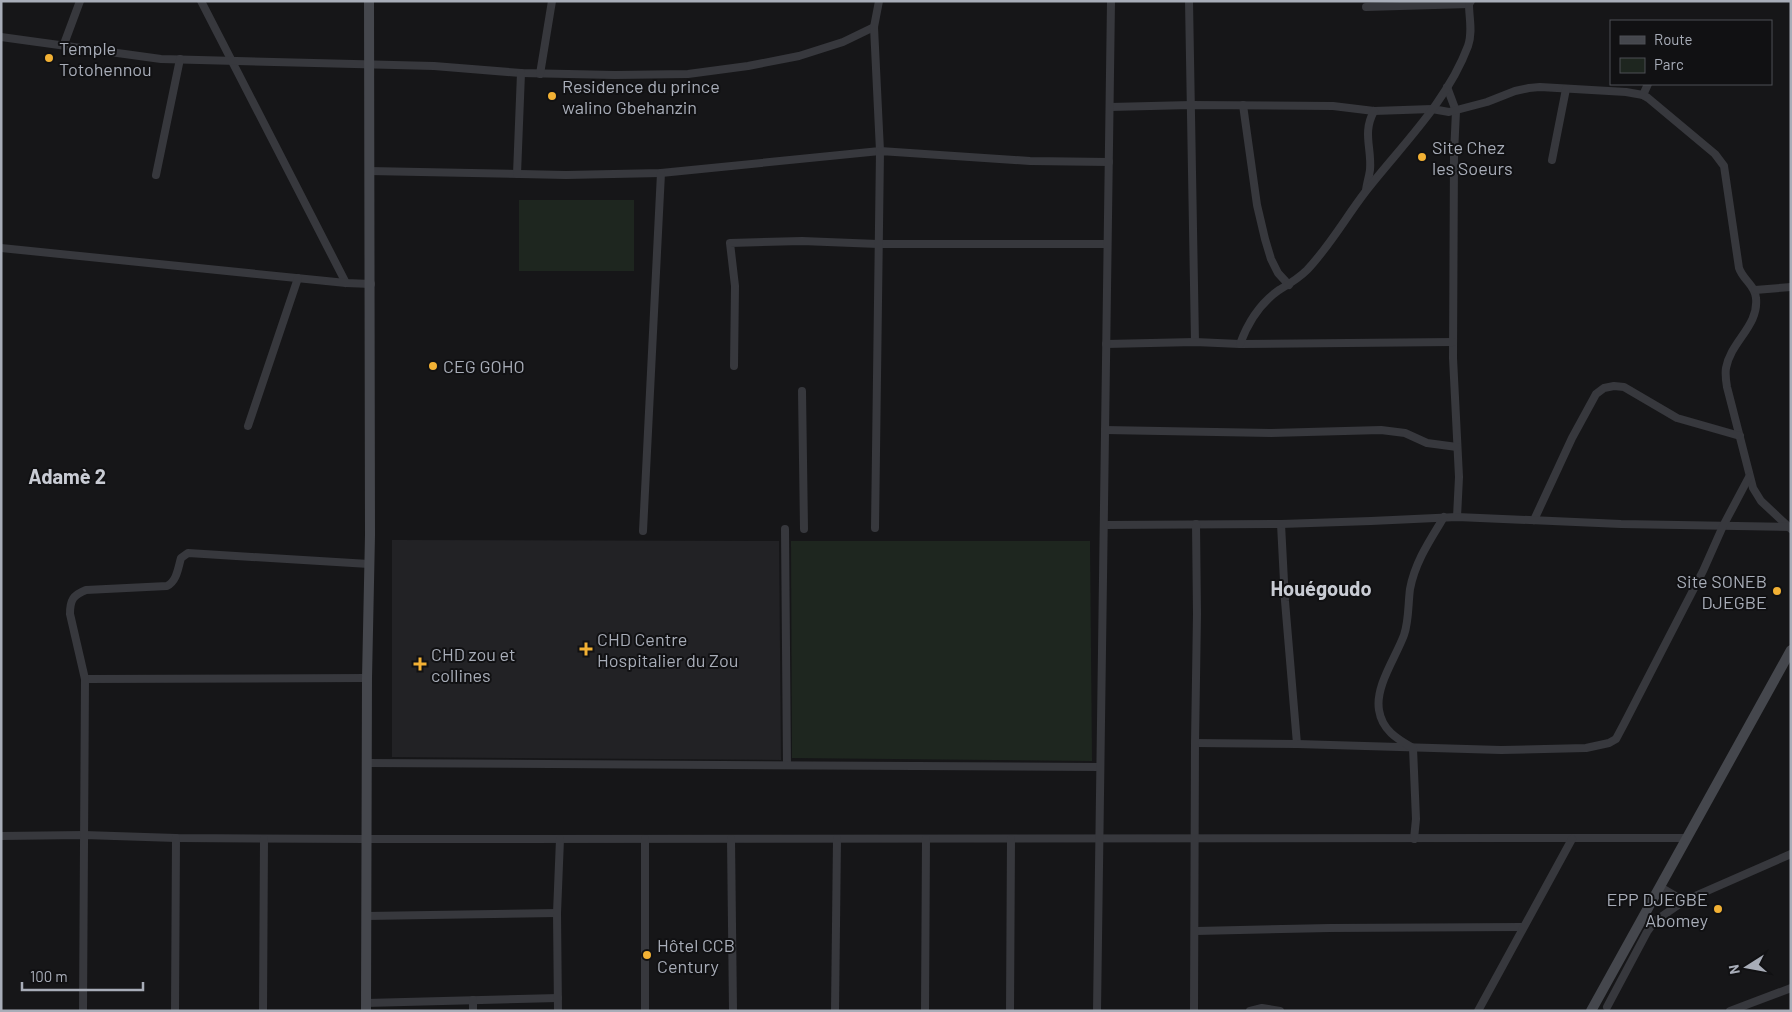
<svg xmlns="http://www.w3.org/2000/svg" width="1792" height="1012" font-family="Barlow,sans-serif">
  <rect width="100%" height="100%" fill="#161618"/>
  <polygon fill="#222225" points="392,540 779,541 781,760 392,757"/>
  <g fill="#1e261f">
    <rect x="519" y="200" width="115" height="71"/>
    <polygon points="791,541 1090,541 1092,761 792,758"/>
  </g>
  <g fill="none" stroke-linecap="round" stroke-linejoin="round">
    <g stroke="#37383d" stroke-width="8">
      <polyline points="201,1 346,283"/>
      <polyline points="1189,1 1195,342"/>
      <polyline points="1366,7 1469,4"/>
      <polyline points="1,37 161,59 434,66 521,73 615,75 688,74 748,66 799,56 843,42 874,27"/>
      <polyline points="64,44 80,1"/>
      <polyline points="540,74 552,1"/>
      <polyline points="1447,87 1456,111 1454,154 1453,358 1459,477 1457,517"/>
      <polyline points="1643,95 1648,84"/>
      <polyline points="1243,105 1257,205 1265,239 1271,259 1278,273 1289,285"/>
      <path d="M1110,107L1191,105L1333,106L1374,111L1432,109L1449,112L1487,102L1515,91L1529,88L1540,87L1626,92L1643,95L1648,98L1715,154L1724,166L1739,268C1743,280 1755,285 1756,298C1759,326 1731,341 1726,368C1725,374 1726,381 1727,387L1753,488L1761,501L1791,529"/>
      <polyline points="1552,160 1566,89"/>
      <polyline points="369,171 566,175 661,173 880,151 874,27 879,1"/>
      <polyline points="517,174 521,73"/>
      <polyline points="156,175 180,59"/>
      <path d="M1366,190C1367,183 1369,177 1370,170C1372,148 1362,133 1374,111"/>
      <polyline points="1,248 346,283 371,284"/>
      <polyline points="1755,290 1791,287"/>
      <polyline points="1106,344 1195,342 1240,344 1453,342"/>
      <path d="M1240,344C1248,322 1259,304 1279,290C1289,284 1298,279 1307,270C1329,247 1346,217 1366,191C1402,145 1447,102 1468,46C1473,32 1469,18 1469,4L1471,1"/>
      <polyline points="734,366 735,286 730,243 802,241 878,244 1107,244"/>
      <polyline points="802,391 804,529"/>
      <polyline points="248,426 298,278"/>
      <polyline points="1105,430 1271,433 1381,430 1405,433 1427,443 1457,447"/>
      <polyline points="1534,520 1572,438 1596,394 1604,388 1614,386 1624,387 1677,418 1740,436"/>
      <polyline points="1281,524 1285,601 1297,744"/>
      <polyline points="1104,525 1281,524 1371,521 1457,517 1621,524 1789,527"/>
      <polyline points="875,528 880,151 1030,161 1109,162"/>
      <polyline points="785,529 787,765"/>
      <polyline points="643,531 661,173"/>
      <polyline points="85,679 367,678"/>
      <polyline points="1195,743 1297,744 1501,750 1586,748 1609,743 1616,739 1624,724 1703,571 1723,526 1749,477"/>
      <polyline points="367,763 1100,767"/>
      <polyline points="1,836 84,835 176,838 366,839 1687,838"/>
      <polyline points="731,839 733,1011"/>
      <path d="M1414,839L1416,819L1413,748C1397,739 1382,730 1379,710C1375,686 1396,657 1404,635C1409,621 1408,604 1410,589C1415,562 1430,540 1444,517"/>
      <polyline points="1660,887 1684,901"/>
      <polyline points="366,916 557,913"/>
      <polyline points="1196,931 1330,928 1522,927"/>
      <polyline points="366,1003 558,998"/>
      <polyline points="1607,1007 1647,932 1655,921 1684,901 1791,854"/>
      <path d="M83,1011L85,679L70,614C70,600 73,595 86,590L167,586C177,581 178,568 181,558L188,553L369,564"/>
      <polyline points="175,1011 176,838"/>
      <polyline points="263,1011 264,839"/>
      <polyline points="473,1011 473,1000"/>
      <polyline points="558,1011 557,913 560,839"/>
      <polyline points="645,1011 645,839"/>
      <polyline points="835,1011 837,839"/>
      <polyline points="925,1011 926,839"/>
      <polyline points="1010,1011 1011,839"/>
      <polyline points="1097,1011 1111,1"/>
      <polyline points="1194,1011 1195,743 1197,614 1196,524"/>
      <polyline points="1250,1011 1262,1008 1280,1011"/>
      <polyline points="1478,1011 1572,839"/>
      <polyline points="1730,1011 1791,988"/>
    </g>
    <g stroke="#45474d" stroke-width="10">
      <polyline points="366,1011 367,678 370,535 369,1"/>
      <polyline points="1591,1011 1791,650"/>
    </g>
  </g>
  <g fill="#f2b134" stroke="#111113" stroke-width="2">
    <circle cx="49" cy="58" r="5"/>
    <circle cx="552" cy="96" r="5"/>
    <circle cx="1422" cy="157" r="5"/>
    <circle cx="433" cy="366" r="5"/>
    <circle cx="1777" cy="591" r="5"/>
    <path d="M583.5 641.5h5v5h5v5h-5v5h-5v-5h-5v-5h5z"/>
    <path d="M417.5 656.5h5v5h5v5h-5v5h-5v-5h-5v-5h5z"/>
    <circle cx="1718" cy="909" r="5"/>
    <circle cx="647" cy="955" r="5"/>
  </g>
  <g text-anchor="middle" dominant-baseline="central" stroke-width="4" stroke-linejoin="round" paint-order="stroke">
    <g font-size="18" fill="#a8adb8" stroke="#111113" text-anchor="start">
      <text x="59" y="48">Temple<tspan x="59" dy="21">Totohennou</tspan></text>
      <text x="562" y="86">Residence du prince<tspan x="562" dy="21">walino Gbehanzin</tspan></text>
      <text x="1432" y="147">Site Chez<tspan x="1432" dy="21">les Soeurs</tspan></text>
      <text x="443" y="366">CEG GOHO</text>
      <text x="1767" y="581" text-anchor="end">Site SONEB<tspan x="1767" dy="21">DJEGBE</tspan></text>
      <text x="597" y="639">CHD Centre<tspan x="597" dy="21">Hospitalier du Zou</tspan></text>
      <text x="431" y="654">CHD zou et<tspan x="431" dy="21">collines</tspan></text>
      <text x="1708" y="899" text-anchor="end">EPP DJEGBE<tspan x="1708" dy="21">Abomey</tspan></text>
      <text x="657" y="945">Hôtel CCB<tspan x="657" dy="21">Century</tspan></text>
    </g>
    <g font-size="20" font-weight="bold" fill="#c9ccd4" stroke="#111113">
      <text x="67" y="476">Adamè 2</text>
      <text x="1321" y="588">Houégoudo</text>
    </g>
  </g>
  <rect width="1792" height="1012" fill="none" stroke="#a8adb8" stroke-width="5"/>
  <rect x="1610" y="20" width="162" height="65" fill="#111113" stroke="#4d4f55"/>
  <rect x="1620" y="36" width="25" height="8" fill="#45474d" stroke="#4d4f55"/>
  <text x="1654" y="45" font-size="15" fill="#a8adb8">Route</text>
  <rect x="1620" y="58" width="25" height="15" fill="#1e261f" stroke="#4d4f55"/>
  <text x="1654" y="70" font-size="15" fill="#a8adb8">Parc</text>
  <g transform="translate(1747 967) rotate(259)" stroke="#111113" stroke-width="4" paint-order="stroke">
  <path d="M0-4L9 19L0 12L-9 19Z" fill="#a8adb8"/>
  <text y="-8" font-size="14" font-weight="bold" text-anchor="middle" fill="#a8adb8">N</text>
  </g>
  <path d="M22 982v8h121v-8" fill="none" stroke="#a8adb8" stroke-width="2.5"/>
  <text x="30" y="982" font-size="15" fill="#a8adb8" stroke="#111113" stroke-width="4" paint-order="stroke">100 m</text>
</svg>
